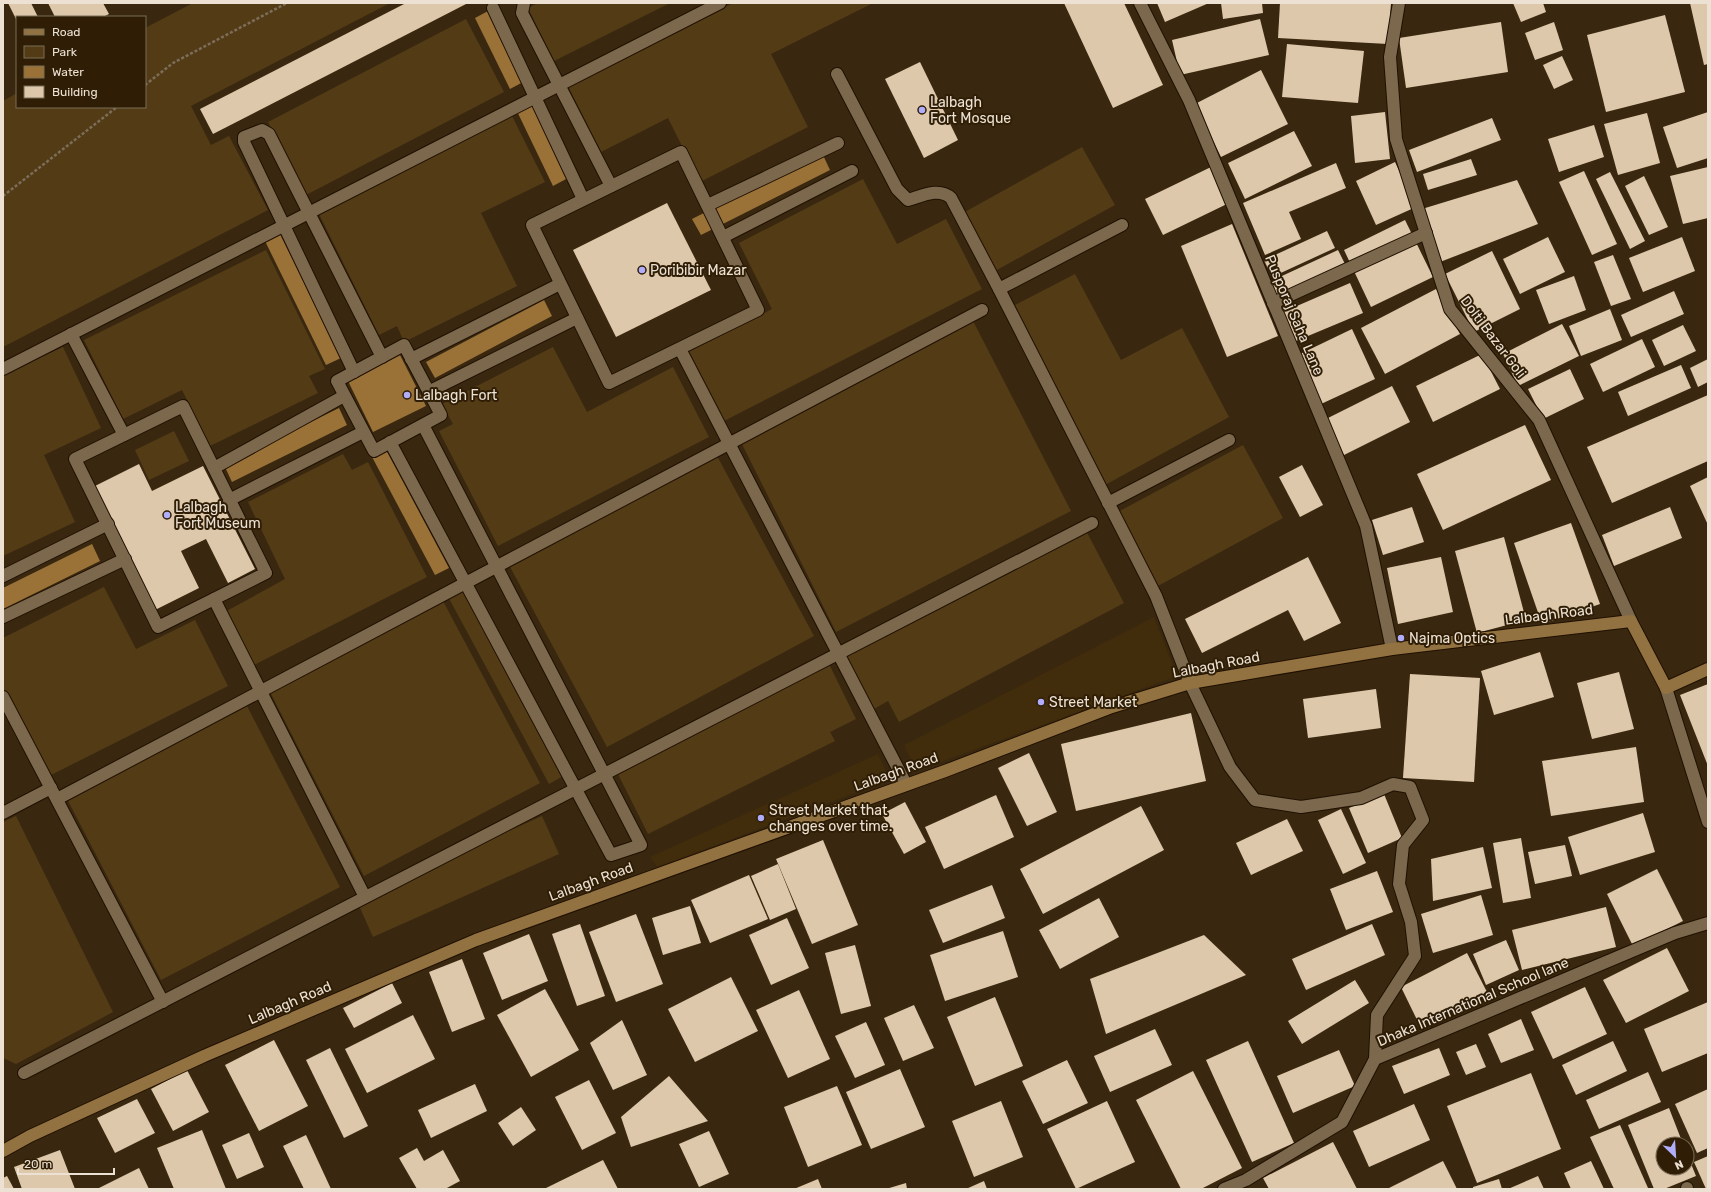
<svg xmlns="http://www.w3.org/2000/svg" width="1711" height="1192" font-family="Rubik,sans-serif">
  <rect width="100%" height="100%" fill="#39280f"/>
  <g fill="#412c0b">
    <polygon points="1154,617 1177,676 916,771 904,745"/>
    <polygon points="878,754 890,780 657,867 650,857"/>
  </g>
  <g fill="#533b16">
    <polygon points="193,3 390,3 191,106 211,145 229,136 268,210 3,347 3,101 17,93 17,107 145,107 145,28"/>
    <polygon points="538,3 670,3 554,61 528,8"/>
    <polygon points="733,3 873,3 771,54 808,127 700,182 668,118 601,152 568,86"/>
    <polygon points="466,19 504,92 306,195 268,122"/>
    <polygon points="511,114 545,182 481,213 517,286 404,342 397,326 379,335 317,210"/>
    <polygon points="1082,147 1115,205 995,271 963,213"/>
    <polygon points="863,179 897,244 946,219 982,289 724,421 689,352 772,309 739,243"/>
    <polygon points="266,250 325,369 309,376 318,393 210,446 182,390 123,419 84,340"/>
    <polygon points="1075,274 1121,360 1182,328 1229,417 1105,485 1011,307"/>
    <polygon points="972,319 1071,511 836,632 739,438"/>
    <polygon points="63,347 101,428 44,455 75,522 3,556 3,375"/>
    <polygon points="553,347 587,412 673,367 709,437 498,546 439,431 453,424 442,404"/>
    <polygon points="174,431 189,461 149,480 135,450"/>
    <polygon points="1243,445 1283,518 1156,587 1116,513"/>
    <polygon points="343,454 352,470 368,462 427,577 250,667 223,613 285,579 248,502"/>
    <polygon points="716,454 814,636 607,747 509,565"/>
    <polygon points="1082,523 1124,603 899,722 888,701 872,710 843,650"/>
    <polygon points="459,583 563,776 549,784 445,591"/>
    <polygon points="104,587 136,649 195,620 228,686 45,778 3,694 3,638"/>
    <polygon points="443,601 540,783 364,876 270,692"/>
    <polygon points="829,664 856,719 830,732 835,741 648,834 616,770"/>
    <polygon points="245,702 340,887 161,980 65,795"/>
    <polygon points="16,816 113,1012 16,1064 3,1058 3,822"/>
    <polygon points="542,816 559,854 373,937 356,899"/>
  </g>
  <g fill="#9a7238">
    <polygon points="490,10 525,81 510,89 475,18"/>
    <polygon points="529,98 568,178 553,186 514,105"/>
    <polygon points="822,153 830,170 701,235 692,219"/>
    <polygon points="280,234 341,358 326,365 265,241"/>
    <polygon points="544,300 552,316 435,378 426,362"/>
    <polygon points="400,355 426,406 373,432 348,381"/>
    <polygon points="339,408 347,425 232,482 224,465"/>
    <polygon points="385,448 449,568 435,575 371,455"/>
    <polygon points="92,544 100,561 3,609 3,588"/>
  </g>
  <g fill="#dec8ab">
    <polygon points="8,3 31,3 38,17 17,17 17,21"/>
    <polygon points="48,3 103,3 109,14 103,17 55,17"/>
    <polygon points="406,3 468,3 213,134 200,109"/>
    <polygon points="1064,3 1124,3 1163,85 1113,108"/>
    <polygon points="1157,3 1209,3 1165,22"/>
    <polygon points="1221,3 1262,3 1263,13 1223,19"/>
    <polygon points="1280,3 1391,3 1388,44 1278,38"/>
    <polygon points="1513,3 1543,3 1546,12 1521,22"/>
    <polygon points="1690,3 1708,3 1708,64 1704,65"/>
    <polygon points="1665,15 1685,92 1606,112 1587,35"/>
    <polygon points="1260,19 1269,55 1180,75 1172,40"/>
    <polygon points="1501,22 1508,72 1406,88 1399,38"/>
    <polygon points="1554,22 1563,50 1535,60 1525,33"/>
    <polygon points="1287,44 1364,51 1358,103 1282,97"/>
    <polygon points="1562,56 1573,80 1554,89 1543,65"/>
    <polygon points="920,62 958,140 924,158 885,79"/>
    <polygon points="1261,70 1288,124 1221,157 1195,104"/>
    <polygon points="1385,112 1390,159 1355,163 1351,116"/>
    <polygon points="1708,112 1708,158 1677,168 1663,127"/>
    <polygon points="1647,113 1660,163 1618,175 1604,124"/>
    <polygon points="1492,118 1501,140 1417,172 1409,150"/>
    <polygon points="1594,125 1604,157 1559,172 1548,139"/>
    <polygon points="1294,131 1312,166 1245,199 1228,163"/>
    <polygon points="1471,159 1477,175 1428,190 1423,174"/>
    <polygon points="1395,162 1416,207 1376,225 1356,181"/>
    <polygon points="1336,163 1346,188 1289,212 1301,239 1265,255 1243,203"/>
    <polygon points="1211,167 1229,203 1163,235 1145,199"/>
    <polygon points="1708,167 1708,218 1683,224 1670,176"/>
    <polygon points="1584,171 1617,244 1592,255 1559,182"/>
    <polygon points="1610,172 1645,241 1630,249 1596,179"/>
    <polygon points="1644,176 1668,227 1649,235 1625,186"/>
    <polygon points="1517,180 1538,224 1440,262 1422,209"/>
    <polygon points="667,203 711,290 616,337 573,250"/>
    <polygon points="1405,220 1433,277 1371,307 1344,250"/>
    <polygon points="1232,224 1278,336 1227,357 1181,246"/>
    <polygon points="1327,231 1335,248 1272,277 1264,260"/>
    <polygon points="1548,237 1565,272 1520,294 1503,259"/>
    <polygon points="1682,237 1695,271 1643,292 1629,258"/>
    <polygon points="1338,250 1349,272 1278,305 1267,283"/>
    <polygon points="1492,251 1520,309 1474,332 1445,274"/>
    <polygon points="1613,255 1631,299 1611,306 1594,262"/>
    <polygon points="1574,276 1586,310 1549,324 1536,290"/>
    <polygon points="1350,283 1363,313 1296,341 1283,312"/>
    <polygon points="1436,289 1460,334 1385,374 1361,328"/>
    <polygon points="1674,291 1684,314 1631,337 1621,315"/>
    <polygon points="1610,309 1622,340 1581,356 1569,326"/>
    <polygon points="1562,324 1579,356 1518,386 1503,354"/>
    <polygon points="1683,325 1696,351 1664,366 1652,340"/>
    <polygon points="1352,329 1375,379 1321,404 1298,355"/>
    <polygon points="1642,339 1655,367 1603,392 1590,364"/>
    <polygon points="1482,354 1500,389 1433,422 1416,386"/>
    <polygon points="1708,359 1708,382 1698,387 1690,368"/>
    <polygon points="1681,365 1691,388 1628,416 1618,392"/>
    <polygon points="1570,369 1584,399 1543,419 1528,389"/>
    <polygon points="1392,386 1410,422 1344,455 1326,419"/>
    <polygon points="1708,395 1708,461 1612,503 1587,447"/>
    <polygon points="1525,425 1551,480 1443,530 1417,474"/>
    <polygon points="139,464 152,491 203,466 255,569 228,583 206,539 181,551 199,588 153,611 91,488"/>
    <polygon points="1302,465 1323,505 1300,517 1279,477"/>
    <polygon points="1708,477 1708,525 1690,486"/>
    <polygon points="1412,507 1424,542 1383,555 1372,520"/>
    <polygon points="1670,507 1682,538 1614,566 1602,535"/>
    <polygon points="1571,523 1600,604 1542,624 1514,543"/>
    <polygon points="1504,537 1526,620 1477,633 1455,551"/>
    <polygon points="1308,557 1341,623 1304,641 1288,610 1202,653 1185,619"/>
    <polygon points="1441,557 1453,612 1398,624 1387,568"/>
    <polygon points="1540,652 1554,697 1494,715 1481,671"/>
    <polygon points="1619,672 1634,729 1592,739 1577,683"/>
    <polygon points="1410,674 1480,678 1474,782 1403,778"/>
    <polygon points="1708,684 1708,766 1680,695"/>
    <polygon points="1376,689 1381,728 1308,738 1303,699"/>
    <polygon points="1191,713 1206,781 1076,811 1061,744"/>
    <polygon points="1636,747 1644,802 1551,816 1542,761"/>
    <polygon points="1029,753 1057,812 1027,826 998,768"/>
    <polygon points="1384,794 1402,838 1368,853 1349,808"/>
    <polygon points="996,795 1014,837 944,869 925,827"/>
    <polygon points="905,802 926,842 904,854 882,814"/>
    <polygon points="1141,806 1164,850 1043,914 1020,869"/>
    <polygon points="1341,809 1366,863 1343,874 1318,820"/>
    <polygon points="1643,813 1655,852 1580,875 1568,837"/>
    <polygon points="1287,819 1303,851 1251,875 1236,843"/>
    <polygon points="1521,838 1531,898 1503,903 1493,843"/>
    <polygon points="823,840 858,925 812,944 776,859"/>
    <polygon points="1565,845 1572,876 1535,884 1528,852"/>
    <polygon points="1483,847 1492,888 1433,901 1431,859"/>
    <polygon points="778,864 796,909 770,920 751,876"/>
    <polygon points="1657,869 1683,921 1633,946 1607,894"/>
    <polygon points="1377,871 1393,912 1346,930 1330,889"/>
    <polygon points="749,875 768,919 710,943 691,900"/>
    <polygon points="992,885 1005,918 943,943 929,910"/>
    <polygon points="1481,895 1493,935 1433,953 1421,914"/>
    <polygon points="1099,898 1119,937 1060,969 1039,930"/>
    <polygon points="690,906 701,943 663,955 652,918"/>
    <polygon points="1606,907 1616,947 1522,970 1512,930"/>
    <polygon points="636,914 663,984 616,1002 589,932"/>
    <polygon points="787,918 809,968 771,985 749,935"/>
    <polygon points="580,924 605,996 577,1006 552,934"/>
    <polygon points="1372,924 1385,955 1306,990 1292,959"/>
    <polygon points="1003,931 1018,977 945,1001 930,955"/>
    <polygon points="529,934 548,981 502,1000 483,953"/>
    <polygon points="1204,935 1246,975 1106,1034 1090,979"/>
    <polygon points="1506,940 1519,970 1486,985 1473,954"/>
    <polygon points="855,945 871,1006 841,1014 825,953"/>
    <polygon points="1667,948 1689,991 1626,1023 1603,980"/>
    <polygon points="1467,953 1487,992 1420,1026 1401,987"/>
    <polygon points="462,959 485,1019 452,1032 429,972"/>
    <polygon points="731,977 758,1031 695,1062 668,1009"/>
    <polygon points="1355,980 1369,1003 1302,1044 1288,1021"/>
    <polygon points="392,983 402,1003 354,1028 343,1008"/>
    <polygon points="1585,987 1607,1034 1553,1059 1531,1012"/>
    <polygon points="545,989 579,1050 531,1077 497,1015"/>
    <polygon points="799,990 830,1059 788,1078 756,1010"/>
    <polygon points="995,997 1023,1066 975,1086 947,1017"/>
    <polygon points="1708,1002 1708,1053 1662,1072 1644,1029"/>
    <polygon points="914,1005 934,1048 903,1061 884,1018"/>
    <polygon points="413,1015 435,1059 367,1093 345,1049"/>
    <polygon points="1521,1019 1534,1050 1501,1063 1488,1034"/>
    <polygon points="622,1020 647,1075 613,1090 590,1043"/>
    <polygon points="866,1022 885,1065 855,1078 835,1036"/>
    <polygon points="1155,1029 1172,1065 1110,1092 1094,1056"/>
    <polygon points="274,1040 308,1106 259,1131 225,1065"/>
    <polygon points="1248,1041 1294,1143 1252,1162 1206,1060"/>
    <polygon points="1613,1041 1627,1071 1576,1095 1562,1065"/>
    <polygon points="1476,1044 1486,1067 1466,1075 1456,1052"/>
    <polygon points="330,1048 368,1126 344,1138 306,1060"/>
    <polygon points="1439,1048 1450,1075 1404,1094 1392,1066"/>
    <polygon points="1339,1050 1355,1086 1293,1113 1277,1076"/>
    <polygon points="1067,1060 1088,1103 1043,1124 1022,1081"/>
    <polygon points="900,1069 925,1127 871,1149 846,1092"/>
    <polygon points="187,1070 209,1112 173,1131 151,1089"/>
    <polygon points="1193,1071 1242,1168 1201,1189 1181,1189 1136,1100"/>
    <polygon points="1648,1072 1661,1102 1599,1129 1586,1100"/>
    <polygon points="1531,1073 1561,1149 1477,1183 1447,1106"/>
    <polygon points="669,1076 708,1121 631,1147 621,1117"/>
    <polygon points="589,1080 616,1133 582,1150 555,1097"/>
    <polygon points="475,1084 487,1111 431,1138 418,1110"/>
    <polygon points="837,1086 862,1145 808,1167 784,1107"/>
    <polygon points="1708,1089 1708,1148 1697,1153 1675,1104"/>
    <polygon points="137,1099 155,1133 115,1153 97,1118"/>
    <polygon points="1001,1101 1023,1157 974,1177 952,1121"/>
    <polygon points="1107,1101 1135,1162 1076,1189 1047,1129"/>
    <polygon points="1414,1104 1430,1140 1369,1167 1353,1131"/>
    <polygon points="521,1107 536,1130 513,1146 498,1123"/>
    <polygon points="1669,1108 1683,1144 1663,1144 1663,1168 1687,1168 1687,1154 1696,1176 1664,1189 1654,1189 1628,1125"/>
    <polygon points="1620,1125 1648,1188 1646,1189 1614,1189 1590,1137"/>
    <polygon points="202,1130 226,1189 174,1189 157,1148"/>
    <polygon points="709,1131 729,1174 699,1187 679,1144"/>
    <polygon points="249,1133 264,1167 237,1179 222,1145"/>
    <polygon points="306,1135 331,1189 304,1189 283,1146"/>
    <polygon points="1333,1142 1357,1189 1269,1189 1263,1178"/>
    <polygon points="417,1148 424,1161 443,1150 460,1181 445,1189 417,1189 399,1158"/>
    <polygon points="60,1150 75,1189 22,1189 14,1167"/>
    <polygon points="1708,1156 1708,1189 1706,1189 1694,1162"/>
    <polygon points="603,1160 618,1189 544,1189"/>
    <polygon points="1443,1161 1457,1189 1387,1189"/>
    <polygon points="1591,1161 1604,1189 1571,1189 1564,1173"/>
    <polygon points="139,1168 149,1189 97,1189"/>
    <polygon points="7,1176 14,1189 3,1189 3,1178"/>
    <polygon points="1538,1176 1544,1189 1508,1189"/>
    <polygon points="818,1179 822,1189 794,1189"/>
    <polygon points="1499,1179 1502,1189 1473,1189 1473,1187"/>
    <polygon points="984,1181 987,1189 966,1189"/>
    <polygon points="906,1183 907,1189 886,1189"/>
  </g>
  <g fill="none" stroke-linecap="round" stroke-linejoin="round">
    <g stroke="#201000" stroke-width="14">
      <g id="lane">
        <polyline points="524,3 522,13 611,186"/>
        <polyline points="493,8 583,199"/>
        <path d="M837,74L897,189L908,200C922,196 939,187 951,198L999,289L1122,225"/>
        <polygon points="681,152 758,310 609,383 532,225"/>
        <polyline points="708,205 838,143"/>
        <polyline points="723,237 852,171"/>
        <polyline points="999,289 1156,596 1190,683"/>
        <polyline points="71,334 124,435"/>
        <polygon points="404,345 441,415 374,451 337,381"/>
        <polyline points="680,349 906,784"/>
        <polyline points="411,359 560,284"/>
        <polyline points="3,369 720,3"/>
        <polyline points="354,372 244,142 244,137 262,130 269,134 382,357"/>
        <polyline points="428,392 577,318"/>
        <polygon points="183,406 266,573 158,627 75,459"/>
        <polyline points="390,442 611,855 641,845 423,425"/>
        <polyline points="214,468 344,396"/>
        <polyline points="229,500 363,432"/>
        <polyline points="1108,503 1229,440"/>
        <polyline points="3,576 108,524"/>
        <polyline points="214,599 365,897"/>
        <polyline points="3,617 125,559"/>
        <polyline points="3,697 163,1002"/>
        <polyline points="57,799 982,310"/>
        <polyline points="3,813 51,788"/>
        <polyline points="24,1073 1092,523"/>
      </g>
    </g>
    <g stroke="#201000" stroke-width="14">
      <g id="street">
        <polyline points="1140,3 1189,100 1366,526 1392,649"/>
        <polyline points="1399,3 1390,57 1396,139 1450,309 1539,420 1631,621"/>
        <polyline points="1273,303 1426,233"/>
        <polyline points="1190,683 1230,767 1255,800 1301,807 1361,798 1393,784 1410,787 1423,820 1403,845 1399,884 1411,922 1415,956 1377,1015 1375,1059"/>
        <polyline points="1666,688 1708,822"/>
        <polyline points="1687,1188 1687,1189"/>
        <polyline points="1224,1189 1246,1180 1342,1122 1375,1059 1675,933 1708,923"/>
      </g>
    </g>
    <g stroke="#201000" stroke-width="14">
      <polyline id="secondary" points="3,1151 30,1136 204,1056 476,940 945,771 1112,707 1190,683 1392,649 1631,621 1666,688 1708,669"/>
    </g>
    <g stroke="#7d6e5a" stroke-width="2.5" stroke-dasharray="3 2" stroke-linecap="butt">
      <polyline points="145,85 173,63 287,3"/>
      <polyline points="3,196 117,107"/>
    </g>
    <use href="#lane" stroke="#7b684d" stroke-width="12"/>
    <use href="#street" stroke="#7b684d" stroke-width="12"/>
    <use href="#secondary" stroke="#927241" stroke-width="12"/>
  </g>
  <g fill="#b0aefa" stroke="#2f1e05" stroke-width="1.5">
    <circle cx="922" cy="110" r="4"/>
    <circle cx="642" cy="270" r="4"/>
    <circle cx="407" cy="395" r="4"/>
    <circle cx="167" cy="515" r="4"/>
    <circle cx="1401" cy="638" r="4"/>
    <circle cx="1041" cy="702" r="4"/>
    <circle cx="761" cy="818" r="4"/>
  </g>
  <g text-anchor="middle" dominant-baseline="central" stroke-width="4" stroke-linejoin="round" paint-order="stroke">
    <g font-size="14" fill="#ece1d3" stroke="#2f1e05" text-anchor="start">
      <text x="930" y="102">Lalbagh<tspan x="930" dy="16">Fort Mosque</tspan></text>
      <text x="650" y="270">Poribibir Mazar</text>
      <text x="415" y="395">Lalbagh Fort</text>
      <text x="175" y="507">Lalbagh<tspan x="175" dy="16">Fort Museum</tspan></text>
      <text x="1409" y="638">Najma Optics</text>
      <text x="1049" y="702">Street Market</text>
      <text x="769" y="810">Street Market that<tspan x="769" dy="16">changes over time.</tspan></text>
    </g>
    <g font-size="14" fill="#ece1d3" stroke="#2f1e05">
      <text transform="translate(1294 315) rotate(67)">Pusporaj Saha Lane</text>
      <text transform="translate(1493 337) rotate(53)">Dolti Bazar Goli</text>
      <text transform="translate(1549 615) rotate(-7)">Lalbagh Road</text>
      <text transform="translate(1216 665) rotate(-11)">Lalbagh Road</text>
      <text transform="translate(896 772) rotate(-20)">Lalbagh Road</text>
      <text transform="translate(591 882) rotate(-20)">Lalbagh Road</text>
      <text transform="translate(1473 1002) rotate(-23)">Dhaka International School lane</text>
      <text transform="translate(290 1003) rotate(-23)">Lalbagh Road</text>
    </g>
  </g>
  <rect width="1711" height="1192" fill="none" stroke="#ece1d3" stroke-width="8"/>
  <rect x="16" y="16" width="130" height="92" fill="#2f1e05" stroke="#7b6c57"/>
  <rect x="24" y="29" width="20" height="6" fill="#927241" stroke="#7b6c57"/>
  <text x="52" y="36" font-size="12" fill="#ece1d3">Road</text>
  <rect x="24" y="46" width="20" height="12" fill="#533b16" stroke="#7b6c57"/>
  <text x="52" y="56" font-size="12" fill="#ece1d3">Park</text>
  <rect x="24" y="66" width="20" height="12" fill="#9a7238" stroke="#7b6c57"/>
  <text x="52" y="76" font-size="12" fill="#ece1d3">Water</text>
  <rect x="24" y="86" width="20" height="12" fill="#dec8ab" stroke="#7b6c57"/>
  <text x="52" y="96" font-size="12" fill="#ece1d3">Building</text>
  <g transform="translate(1675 1156) rotate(155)"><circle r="19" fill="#2f1e05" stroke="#7b6c57"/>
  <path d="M0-3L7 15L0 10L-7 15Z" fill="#b0aefa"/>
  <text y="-6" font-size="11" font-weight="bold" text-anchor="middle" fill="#ece1d3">N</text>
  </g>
  <path d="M18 1168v6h96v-6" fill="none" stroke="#ece1d3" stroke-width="2"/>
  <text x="24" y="1168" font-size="12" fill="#ece1d3" stroke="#2f1e05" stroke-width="3" paint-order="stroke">20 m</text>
</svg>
